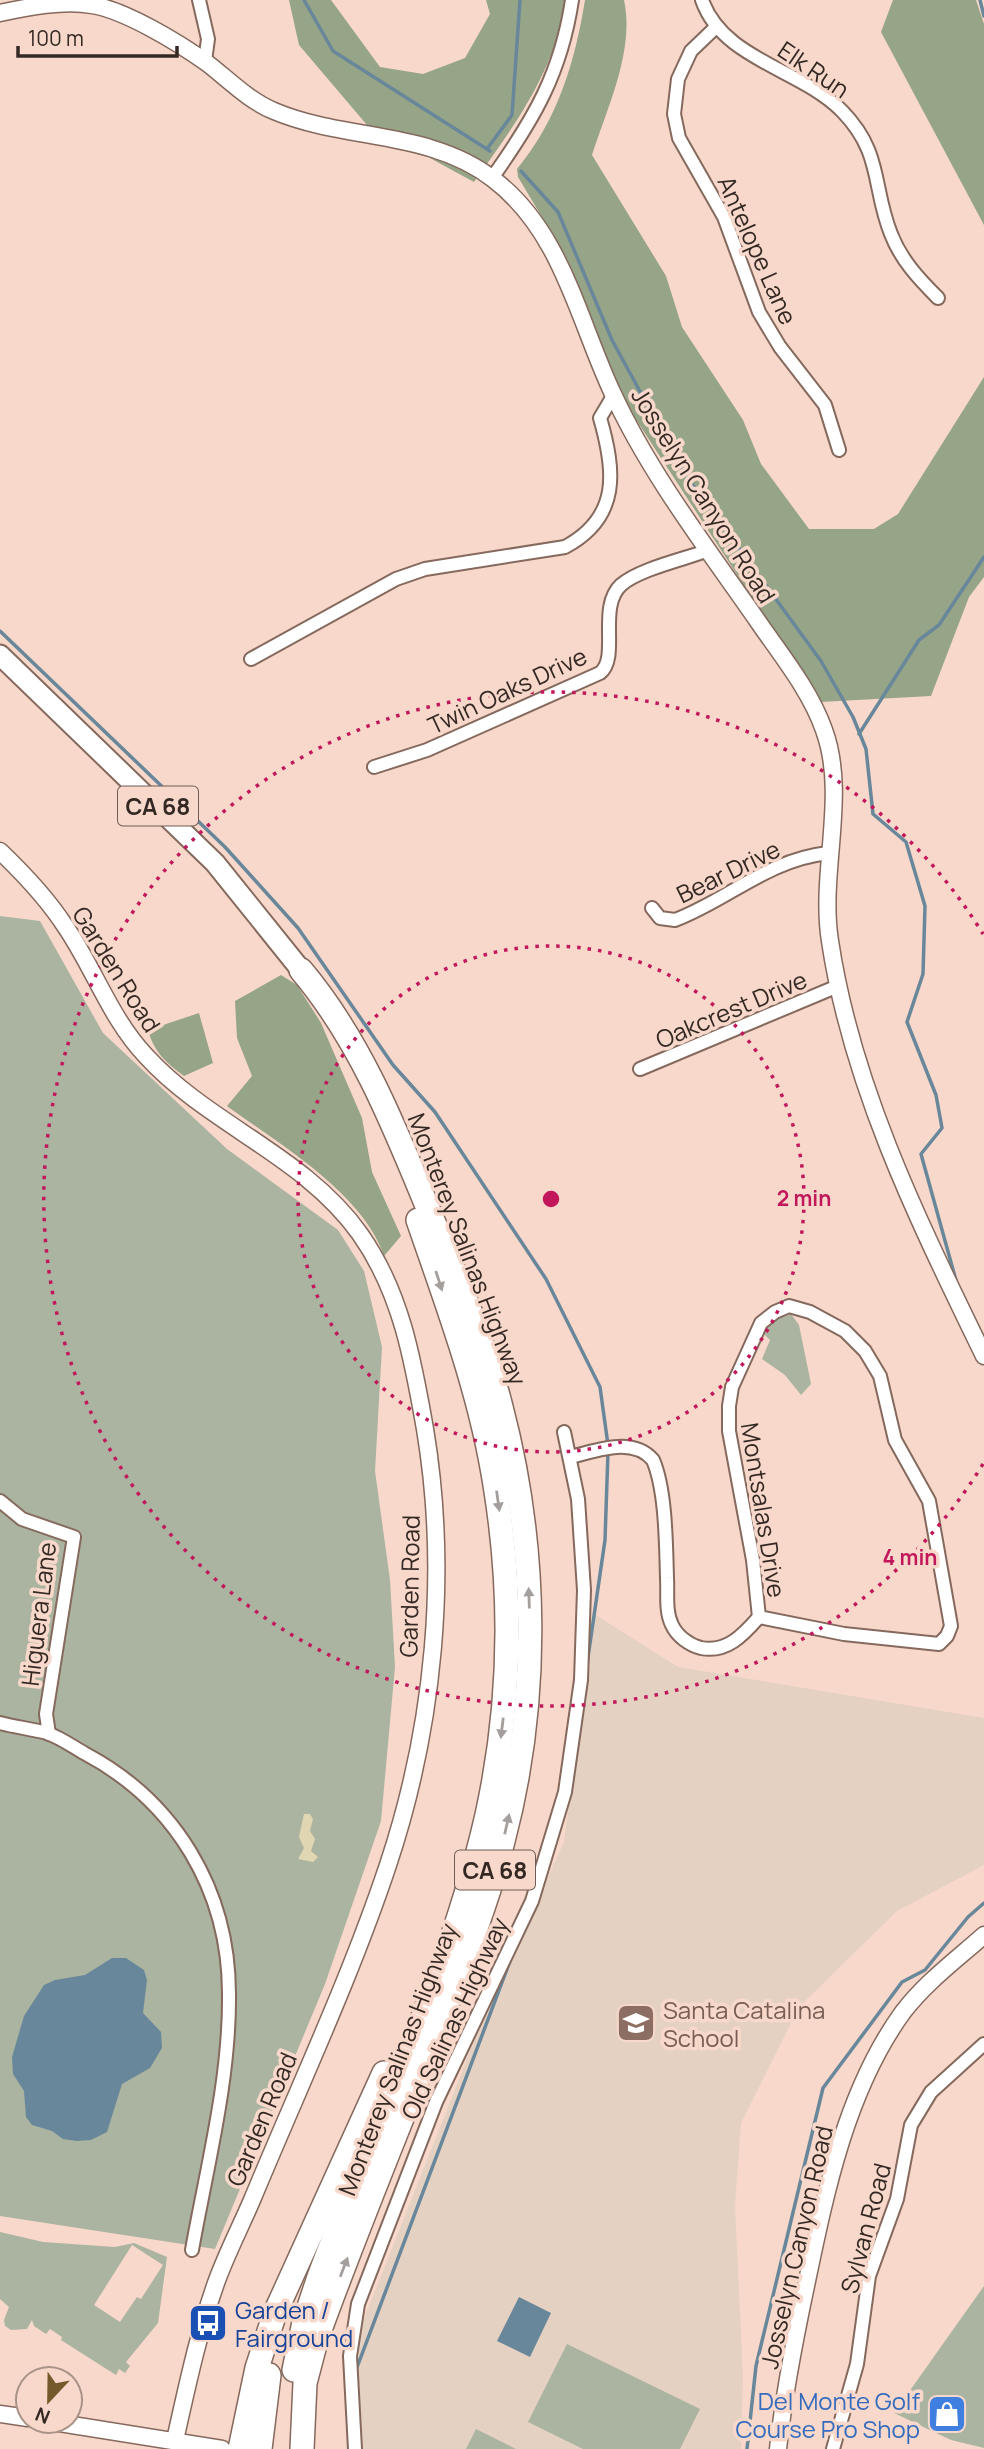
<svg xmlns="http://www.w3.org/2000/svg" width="984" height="2449" font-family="Manrope,sans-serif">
  <rect width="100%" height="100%" fill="#f7d8ca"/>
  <polygon fill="#e5d1c2" points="594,1614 678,1667 984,1718 984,1865 897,1911 799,2007 741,2123 735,2205 743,2376 741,2449 363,2449 356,2339 475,2039 564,1842"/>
  <g fill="#aab4a0" fill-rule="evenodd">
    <polygon points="0,916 40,921 103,1033 227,1149 338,1230 364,1271 382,1347 375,1471 390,1580 395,1667 381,1821 325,1984 215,2249 0,2216"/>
    <polygon points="791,1314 799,1325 811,1384 801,1395 785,1375 762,1359 770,1340 763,1333 774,1320"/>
    <path d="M0,2232L43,2242L115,2247L134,2243L167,2257L158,2323L126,2362L130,2366L125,2373L119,2369L116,2375L61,2340L62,2337L50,2329L46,2334L34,2326L32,2320L27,2329L11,2330L5,2326L4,2320L9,2307L0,2299ZM132,2245L163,2265L141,2299L137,2297L120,2322L94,2305Z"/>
    <polygon points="984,2286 984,2448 951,2440 894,2413"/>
    <polygon points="567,2344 700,2409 680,2449 583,2449 528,2422"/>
    <polygon points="476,2429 516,2449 466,2449"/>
  </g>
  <g fill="#96a487">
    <path d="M289,0H331L380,67L423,74L465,58L490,14L486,0H566C555,71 515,125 474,182L428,157L384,145L299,45Z"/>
    <path d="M585,0H624C635,50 607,108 592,155L666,276L682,327L743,420L761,464L809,529H874L898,514L984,377V577L969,597L931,696L820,702L633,415L617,385L567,259L518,177L517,169C558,119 575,62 585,0Z"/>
    <polygon points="893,0 976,0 984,24 984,225 881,32"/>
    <path d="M281,975L297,985L321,1023L362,1118L372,1172L401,1236L384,1256C363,1193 279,1144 227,1106L252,1076L237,1038L235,1001Z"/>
    <path d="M199,1013L213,1063L184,1076C166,1063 154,1052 148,1030Z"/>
  </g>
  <polygon fill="#e0d6b1" points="304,1814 310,1814 313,1819 310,1831 315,1839 311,1851 318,1857 313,1862 298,1859 304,1848 299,1837"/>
  <g fill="#69879a">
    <polygon points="112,1958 126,1958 144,1970 147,1980 143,2013 161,2032 162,2048 150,2068 122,2084 107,2132 91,2140 77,2141 63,2139 52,2131 32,2125 26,2117 24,2091 13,2074 12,2057 24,2016 44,1985 55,1980 85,1975"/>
    <polygon points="519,2297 551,2313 530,2357 497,2341"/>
  </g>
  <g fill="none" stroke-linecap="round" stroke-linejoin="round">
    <g stroke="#69879a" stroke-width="3.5">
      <polyline points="304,0 333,51 490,151"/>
      <polyline points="980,0 984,16"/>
      <polyline points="487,149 512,115 520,0"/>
      <polyline points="521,171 558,212 612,340 686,476 821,661 853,717 866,749 873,814 906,842 925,906 923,974 907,1022 936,1095 942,1128 921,1154 957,1284"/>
      <polyline points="0,631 225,847 298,928 393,1065 435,1112 546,1279 600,1387 608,1445"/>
      <polyline points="859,734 919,640 939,625 984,557"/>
      <polyline points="587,1664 605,1540 608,1452"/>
      <polyline points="356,2370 510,1961"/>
      <polyline points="747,2449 756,2366 823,2088 902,1982 925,1970 968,1917 984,1903"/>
    </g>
    <g stroke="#85695d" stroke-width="16">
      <g id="minor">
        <polyline points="199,0 208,39 205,61"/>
        <path d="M702,0C723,60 801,69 842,111C883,153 872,187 891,234C901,260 919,279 938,298"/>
        <polyline points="716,27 691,51 678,79 674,114 679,138 724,217 759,312 780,347 825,405 839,450"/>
        <path d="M492,178C534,119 561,73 572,0"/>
        <path d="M251,659L396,579L425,569L565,547C621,517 615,470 600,418L613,396"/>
        <path d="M374,767L427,750L600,673C620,658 597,607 621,585C639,569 685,559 709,550"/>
        <path d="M652,908L660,918L675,920C728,900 767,860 828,853"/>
        <polyline points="640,1069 838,986"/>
        <polygon points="789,1306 810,1312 845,1331 865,1351 880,1376 895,1440 929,1501 951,1626 947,1636 939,1644 844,1634 759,1617 753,1560 729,1431 729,1406 732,1387 761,1323 775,1312"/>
        <path d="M570,1457C597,1451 632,1436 653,1460C666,1490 666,1545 667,1578C668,1593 665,1611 672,1625C677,1636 689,1645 701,1648C727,1653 743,1635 759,1617"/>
        <polyline points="0,1501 22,1519 74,1537 46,1714 49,1734"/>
        <path d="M0,1723C15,1727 32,1729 47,1733C59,1737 72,1746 84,1753C175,1801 229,1890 229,1994C230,2079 207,2166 192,2250"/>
        <polyline points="355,2449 350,2356 358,2304 436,2102 532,1901 565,1792 581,1680 584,1590 578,1499 564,1432"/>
        <polyline points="833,2449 857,2364 869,2276 897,2199 911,2125 931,2092 984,2044"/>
      </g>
    </g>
    <g stroke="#85695d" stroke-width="19">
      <g id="tertiary">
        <path d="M0,13C28,7 63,0 92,5C125,10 179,43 207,63C229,80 248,100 274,111C345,141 430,130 493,179C562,231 578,320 613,394C650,474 707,548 757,620C781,655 810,690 824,730C848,795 819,873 830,941C852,1088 920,1224 984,1356"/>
        <path d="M0,851C24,874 47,898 65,926C94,968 110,1018 146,1056C209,1125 305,1156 360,1234C401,1292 413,1360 425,1429C449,1573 434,1727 388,1865C350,1979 298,2089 252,2200C240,2228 226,2255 216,2283C198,2334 187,2387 175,2440"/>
        <polyline points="0,2414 28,2418"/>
        <polyline points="47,2421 222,2449"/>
        <path d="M778,2449C784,2392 795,2337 807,2281C826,2190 847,2089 903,2012C926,1982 956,1960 984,1935"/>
      </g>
    </g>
    <g stroke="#85695d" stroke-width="23">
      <polyline id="trunk" points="0,655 215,863 301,970"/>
    </g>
    <g stroke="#85695d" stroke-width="26">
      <g id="motorway">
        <path d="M301,970C366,1047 401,1144 439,1235C463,1291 486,1348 501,1407C538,1548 540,1701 503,1841C486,1908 460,1971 435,2035C395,2137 353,2238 316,2341L305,2383L302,2449"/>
        <path d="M294,2370L304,2322L319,2277C376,2124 451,1974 487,1815C511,1706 513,1595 495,1485C481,1394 448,1307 418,1220"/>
        <polyline points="240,2449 257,2368 275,2313 384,2073"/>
        <polyline points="260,2449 269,2375"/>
      </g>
    </g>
    <use href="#minor" stroke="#fff" stroke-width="12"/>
    <use href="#tertiary" stroke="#fff" stroke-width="16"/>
    <use href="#trunk" stroke="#fff" stroke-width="19"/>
    <use href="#motorway" stroke="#fff" stroke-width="23"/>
  </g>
  <defs><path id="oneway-solid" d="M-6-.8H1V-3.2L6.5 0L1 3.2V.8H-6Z" transform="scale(1.75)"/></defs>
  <g fill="#a49e9c">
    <use href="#oneway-solid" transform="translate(439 1281) rotate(72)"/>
    <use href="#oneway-solid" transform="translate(498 1501) rotate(82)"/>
    <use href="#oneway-solid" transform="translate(529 1598) rotate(-92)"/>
    <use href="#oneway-solid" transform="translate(502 1728) rotate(97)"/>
    <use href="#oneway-solid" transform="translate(507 1824) rotate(-77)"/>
    <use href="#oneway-solid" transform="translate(344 2267) rotate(-69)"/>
  </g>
  <g fill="none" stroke="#c2185b" stroke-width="3.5" stroke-dasharray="3.5 7">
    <circle cx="551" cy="1199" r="253"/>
    <path d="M983 1464A507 507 0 1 1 983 934"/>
  </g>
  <defs>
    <g id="school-square" transform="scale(2.0125)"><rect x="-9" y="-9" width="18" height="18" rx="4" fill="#8d6e63" stroke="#f7d8ca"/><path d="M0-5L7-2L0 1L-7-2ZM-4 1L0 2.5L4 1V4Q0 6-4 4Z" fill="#fff"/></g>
    <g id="bus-square" transform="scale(2.0125)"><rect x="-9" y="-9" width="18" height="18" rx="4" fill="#1a4fb4" stroke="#f7d8ca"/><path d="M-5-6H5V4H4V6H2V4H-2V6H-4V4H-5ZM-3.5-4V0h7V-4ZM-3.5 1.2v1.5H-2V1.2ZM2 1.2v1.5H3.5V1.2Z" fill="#fff"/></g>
    <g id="shop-square" transform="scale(2.0125)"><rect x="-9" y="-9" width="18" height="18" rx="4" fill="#3f7fe0" stroke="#f7d8ca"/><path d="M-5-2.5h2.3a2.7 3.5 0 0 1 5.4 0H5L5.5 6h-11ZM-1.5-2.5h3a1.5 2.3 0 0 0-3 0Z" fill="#fff"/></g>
  </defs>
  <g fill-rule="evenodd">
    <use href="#school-square" x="636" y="2023"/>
    <use href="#bus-square" x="208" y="2323"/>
    <use href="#shop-square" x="947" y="2414"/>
  </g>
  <g text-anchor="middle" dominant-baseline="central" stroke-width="7" stroke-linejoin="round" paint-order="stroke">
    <g fill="#f7d8ca" stroke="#6e5d55" stroke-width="2">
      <rect x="118" y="786.5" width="80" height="39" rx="5"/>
      <rect x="455" y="1850.5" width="80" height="39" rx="5"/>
    </g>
    <g font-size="23" font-weight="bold" fill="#342823">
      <text x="158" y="806">CA 68</text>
      <text x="495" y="1870">CA 68</text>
    </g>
    <g font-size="24" fill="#342823" stroke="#f7d8ca">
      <text transform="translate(814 69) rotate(34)">Elk Run</text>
      <text transform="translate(758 250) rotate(66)">Antelope Lane</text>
      <text transform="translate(704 495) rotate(58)">Josselyn Canyon Road</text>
      <text transform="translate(507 690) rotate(-25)">Twin Oaks Drive</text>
      <text transform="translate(728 871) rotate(-26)">Bear Drive</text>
      <text transform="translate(117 969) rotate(58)">Garden Road</text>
      <text transform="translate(731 1009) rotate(-23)">Oakcrest Drive</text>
      <text transform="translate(468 1249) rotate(69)">Monterey Salinas Highway</text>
      <text transform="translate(764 1510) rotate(81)">Montsalas Drive</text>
      <text transform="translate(409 1586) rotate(-89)">Garden Road</text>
      <text transform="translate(38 1614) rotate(-83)">Higuera Lane</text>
      <text transform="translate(454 2018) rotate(-65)">Old Salinas Highway</text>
      <text transform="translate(397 2059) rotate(-69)">Monterey Salinas Highway</text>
      <text transform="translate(261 2119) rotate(-67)">Garden Road</text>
      <text transform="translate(865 2228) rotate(-75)">Sylvan Road</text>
      <text transform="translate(796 2247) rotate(-77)">Josselyn Canyon Road</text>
    </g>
    <g font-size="24" fill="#785e54" stroke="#f7d8ca" text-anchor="start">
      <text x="663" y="2009">Santa Catalina<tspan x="663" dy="28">School</tspan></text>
    </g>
    <g font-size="24" fill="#164399" stroke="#f7d8ca" text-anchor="start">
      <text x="235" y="2309">Garden /<tspan x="235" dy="28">Fairground</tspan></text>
    </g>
    <g font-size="24" fill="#366cbe" stroke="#f7d8ca" text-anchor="end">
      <text x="920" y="2400">Del Monte Golf<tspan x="920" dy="28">Course Pro Shop</tspan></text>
    </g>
  </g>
  <circle cx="551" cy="1199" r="10" fill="#c2185b" stroke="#f7d8ca" stroke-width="3.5"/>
  <g font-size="21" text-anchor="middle" font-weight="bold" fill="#c2185b" stroke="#f7d8ca" stroke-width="7" stroke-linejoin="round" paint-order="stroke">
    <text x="804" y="1206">2 min</text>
    <text x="910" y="1565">4 min</text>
  </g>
  <g transform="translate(49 2400) rotate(202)"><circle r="33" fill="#f7d8ca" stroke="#a99287" stroke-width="2"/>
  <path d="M0-5L12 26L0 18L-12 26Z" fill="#73592b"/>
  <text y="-10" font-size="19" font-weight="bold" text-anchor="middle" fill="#342823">N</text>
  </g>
  <path d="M18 46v10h159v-10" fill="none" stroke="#342823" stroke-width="3.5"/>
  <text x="28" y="46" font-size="21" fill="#342823" stroke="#f7d8ca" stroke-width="5" paint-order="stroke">100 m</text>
</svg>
